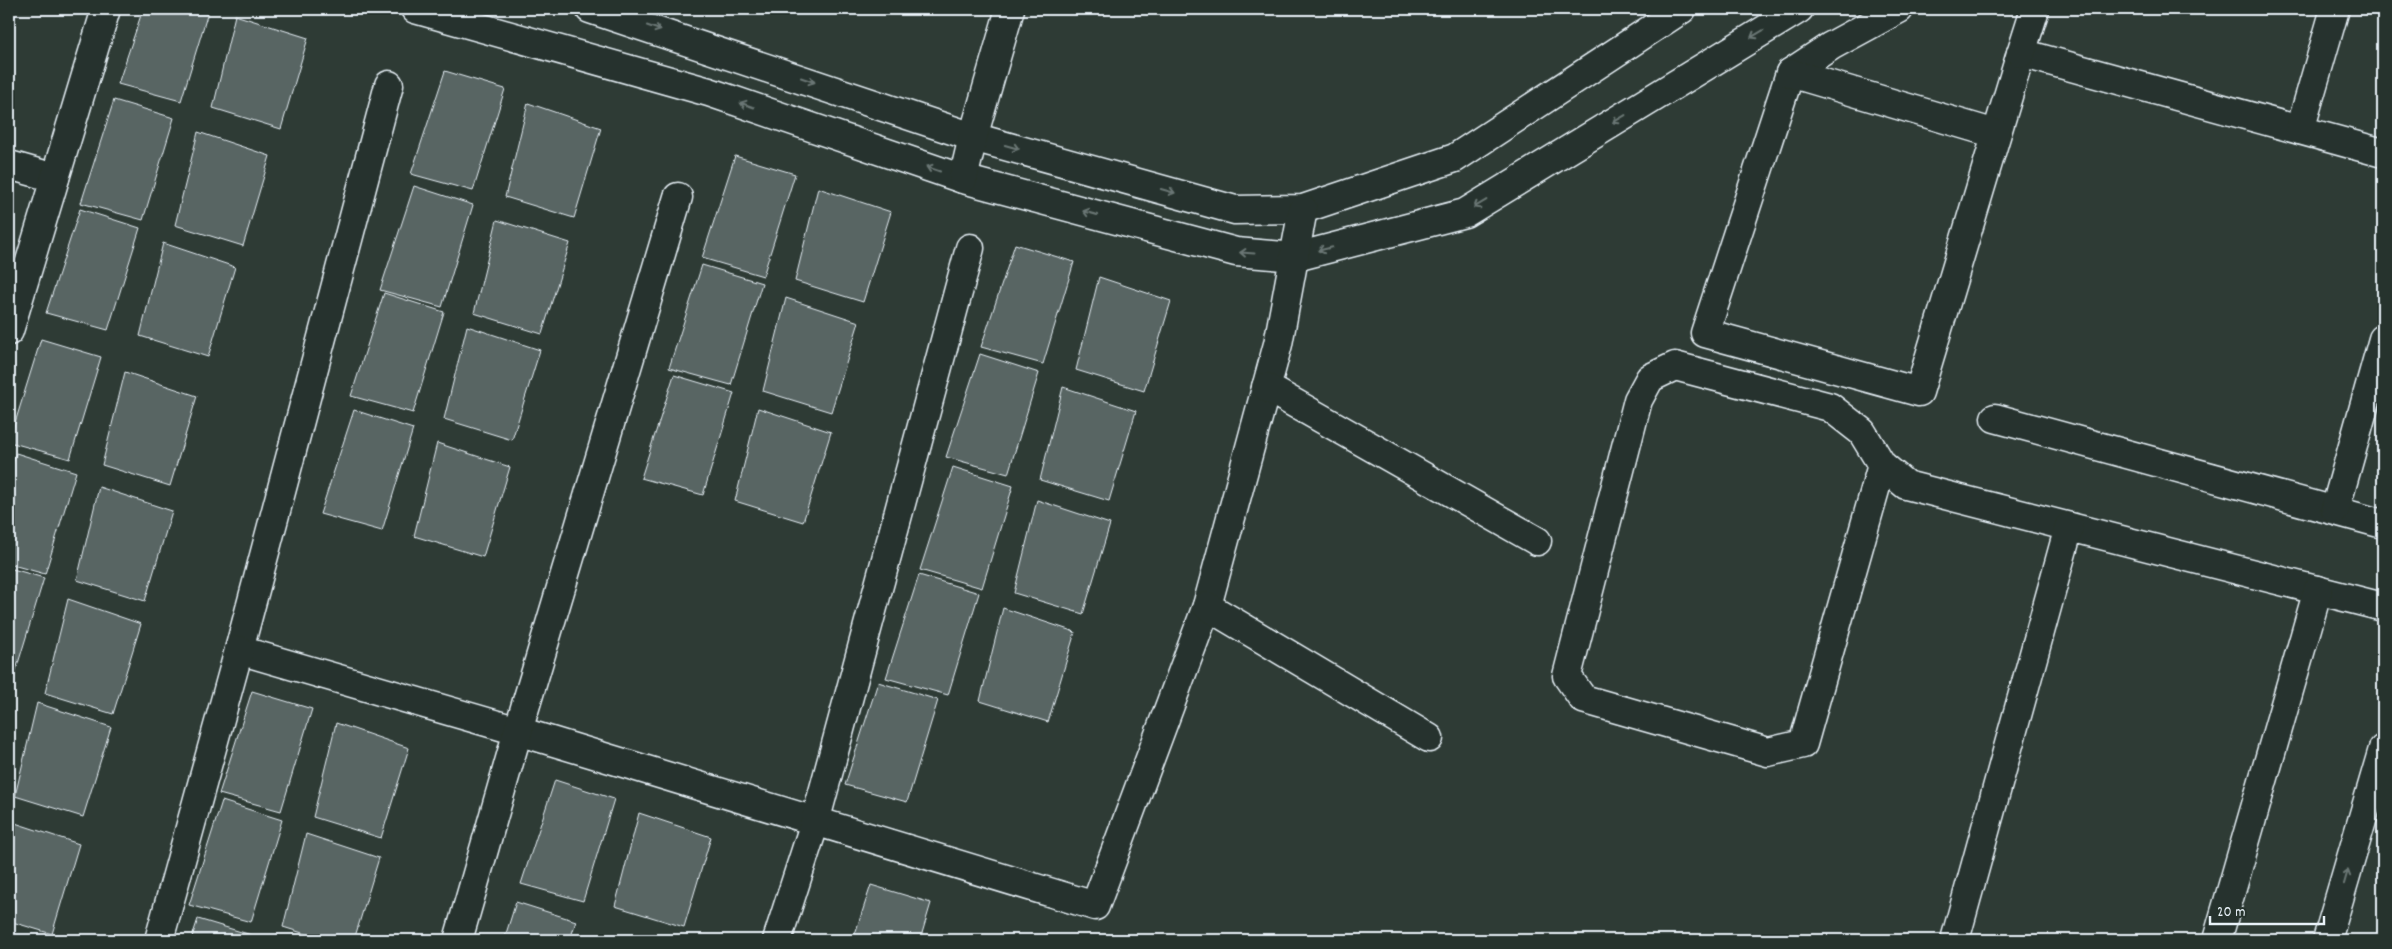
<svg xmlns="http://www.w3.org/2000/svg" width="2392" height="949" font-family="Dekko,sans-serif">
  <rect width="100%" height="100%" fill="#2e3b35"/>
  <filter id="ink" filterUnits="userSpaceOnUse"><feTurbulence type="fractalNoise" baseFrequency=".02" numOctaves="2"/><feDisplacementMap in="SourceGraphic" scale="10" xChannelSelector="R" yChannelSelector="G"/><feConvolveMatrix kernelMatrix="1 2 1 2 8 2 1 2 1" color-interpolation-filters="sRGB"/></filter>
  <g filter="url(#ink)">
    <g fill="#596563" stroke="#e8f1f8">
      <polygon points="143,9 209,9 181,101 118,84"/>
      <polygon points="235,15 308,38 281,129 213,108"/>
      <polygon points="445,71 505,89 473,191 411,174"/>
      <polygon points="114,100 174,118 143,220 81,203"/>
      <polygon points="528,103 601,128 574,218 505,197"/>
      <polygon points="198,132 270,156 243,246 175,225"/>
      <polygon points="735,156 795,174 763,276 702,258"/>
      <polygon points="414,186 473,205 442,307 380,290"/>
      <polygon points="818,188 891,212 863,302 795,281"/>
      <polygon points="80,209 140,228 108,330 46,313"/>
      <polygon points="497,220 570,243 542,334 474,313"/>
      <polygon points="163,243 235,267 208,357 140,336"/>
      <polygon points="1015,244 1074,262 1043,364 981,347"/>
      <polygon points="702,265 762,283 731,385 669,368"/>
      <polygon points="1099,277 1171,301 1144,391 1076,370"/>
      <polygon points="384,293 444,312 413,413 351,396"/>
      <polygon points="786,298 859,322 831,412 763,391"/>
      <polygon points="467,326 540,350 512,440 444,419"/>
      <polygon points="41,339 101,357 70,459 9,442"/>
      <polygon points="980,354 1039,373 1008,474 946,457"/>
      <polygon points="125,372 197,396 170,486 102,465"/>
      <polygon points="674,375 734,393 703,495 641,478"/>
      <polygon points="1063,387 1136,411 1109,501 1040,480"/>
      <polygon points="758,408 831,432 803,522 735,501"/>
      <polygon points="354,410 413,429 382,531 320,514"/>
      <polygon points="437,443 510,467 483,557 414,536"/>
      <polygon points="16,453 76,472 45,574 9,564 9,476"/>
      <polygon points="953,467 1013,486 982,588 920,570"/>
      <polygon points="99,487 172,511 145,601 77,580"/>
      <polygon points="1037,500 1110,524 1083,614 1014,593"/>
      <polygon points="9,568 44,578 13,680 9,679"/>
      <polygon points="919,575 979,593 948,695 886,678"/>
      <polygon points="68,599 141,624 113,714 45,693"/>
      <polygon points="1003,608 1075,632 1048,722 980,701"/>
      <polygon points="878,682 938,700 907,802 845,785"/>
      <polygon points="9,690 14,691 9,709"/>
      <polygon points="252,691 312,709 281,811 219,794"/>
      <polygon points="37,703 111,727 83,817 15,796"/>
      <polygon points="336,723 409,748 381,838 313,817"/>
      <polygon points="555,780 614,799 583,901 521,884"/>
      <polygon points="222,801 282,820 251,922 189,905"/>
      <polygon points="639,813 711,837 684,927 615,906"/>
      <polygon points="9,821 79,844 52,934 9,921"/>
      <polygon points="306,834 379,858 354,940 325,940 283,927"/>
      <polygon points="871,885 931,903 920,940 853,940"/>
      <polygon points="516,902 576,921 570,940 504,940"/>
      <polygon points="198,919 258,937 257,940 191,940"/>
      <polygon points="599,935 615,940 598,940"/>
    </g>
    <g fill="none" stroke-linecap="round" stroke-linejoin="round">
      <g stroke="#e8f1f8" stroke-width="31">
        <g id="street">
          <polyline points="415,9 709,92 963,179 1236,252 1296,257 1465,213 1799,9"/>
          <polyline points="590,9 973,137 1235,210 1303,209 1455,158 1682,9"/>
          <polyline points="1899,9 1831,46 1790,73 1705,333 1919,392 2021,53 2383,153"/>
          <polyline points="2021,53 2035,9"/>
          <polyline points="1790,73 1996,134"/>
          <polyline points="389,85 239,650 518,731 1095,906 1207,606 1278,344 1303,209"/>
          <polyline points="2300,130 2335,9"/>
          <polyline points="9,165 55,178"/>
          <polyline points="963,179 973,137 1010,9"/>
          <polyline points="9,331 106,9"/>
          <polyline points="1266,387 1537,541"/>
          <polyline points="1995,418 2383,524"/>
          <polyline points="1882,465 1803,744 1768,752 1583,699 1567,676 1638,400 1650,378 1675,366 1830,407 1862,432 1882,465 1906,485 2383,607"/>
          <polyline points="2335,510 2383,339"/>
          <polyline points="1207,606 1429,738"/>
          <polyline points="159,940 239,650"/>
          <polyline points="458,940 518,731 678,197"/>
          <polyline points="777,940 815,822 970,248"/>
          <polyline points="1955,940 2069,527"/>
          <polyline points="2217,940 2318,590"/>
          <polyline points="2327,940 2383,749"/>
        </g>
      </g>
      <use href="#street" stroke="#26332d" stroke-width="28"/>
    </g>
    <defs><path id="oneway-shaft" d="M-6 0H5M1.5-3L5.5 0L1.5 3" fill="none" stroke-width="1.6" stroke-linecap="round" stroke-linejoin="round" transform="scale(1.25)"/></defs>
    <g stroke="#6a7674">
      <use href="#oneway-shaft" transform="translate(654 28) rotate(19)"/>
      <use href="#oneway-shaft" transform="translate(1757 34) rotate(149)"/>
      <use href="#oneway-shaft" transform="translate(808 80) rotate(19)"/>
      <use href="#oneway-shaft" transform="translate(747 105) rotate(-161)"/>
      <use href="#oneway-shaft" transform="translate(1619 119) rotate(149)"/>
      <use href="#oneway-shaft" transform="translate(1012 147) rotate(16)"/>
      <use href="#oneway-shaft" transform="translate(933 169) rotate(-161)"/>
      <use href="#oneway-shaft" transform="translate(1168 191) rotate(16)"/>
      <use href="#oneway-shaft" transform="translate(1480 204) rotate(149)"/>
      <use href="#oneway-shaft" transform="translate(1090 213) rotate(-165)"/>
      <use href="#oneway-shaft" transform="translate(1325 249) rotate(166)"/>
      <use href="#oneway-shaft" transform="translate(1247 253) rotate(-176)"/>
      <use href="#oneway-shaft" transform="translate(2346 877) rotate(-74)"/>
    </g>
  </g>
  <rect width="2392" height="949" fill="none" stroke="#26332d" stroke-width="30"/>
  <rect x="15" y="15" width="2362" height="919" fill="none" stroke="#e8f1f8" stroke-width="2" filter="url(#ink)"/>
  <path d="M2210 916v8h114v-8" fill="none" stroke="#e8f1f8" stroke-width="2.5"/>
  <text x="2217" y="916" font-size="15" fill="#e8f1f8" stroke="#26332d" stroke-width="4" paint-order="stroke">20 m</text>
</svg>
